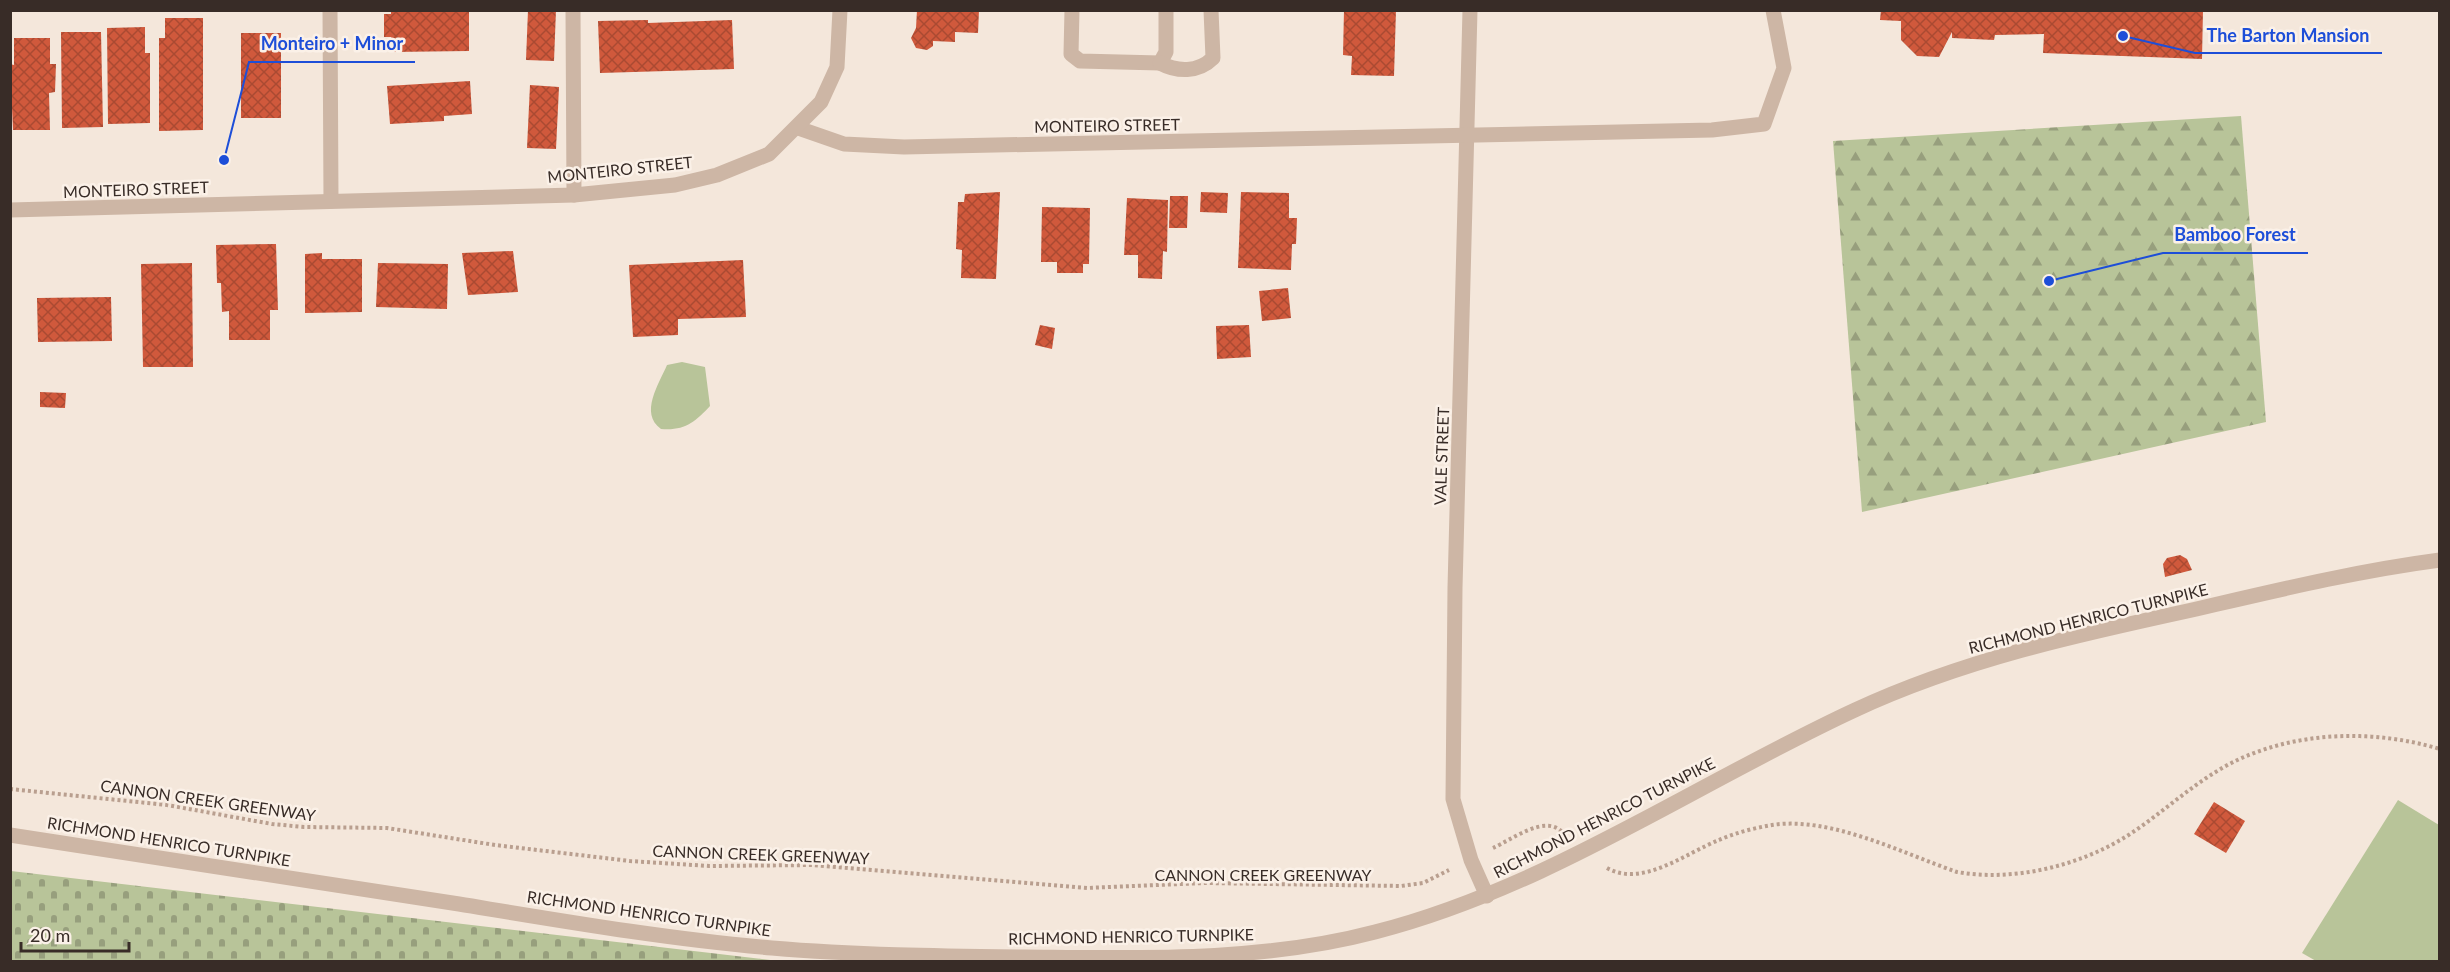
<svg xmlns="http://www.w3.org/2000/svg" width="2450" height="972" font-family="Lato,sans-serif">
  <defs>
    <pattern id="forest-firs" width="22" height="20" patternUnits="userSpaceOnUse" patternTransform="scale(1.5)"><rect width="22" height="20" fill="#b8c499"/><path d="M5 1l3.5 6h-7zM16 11l3.5 6h-7z" fill="#979f7d"/></pattern>
    <pattern id="cemetery-stones" width="16" height="16" patternUnits="userSpaceOnUse" patternTransform="scale(1.5)"><rect width="16" height="16" fill="#b8c499"/><path d="M2 7V4a2 2 0 0 1 4 0v3zM10 15v-3a2 2 0 0 1 4 0v3z" fill="#979f7d"/></pattern>
    <pattern id="building-cross-hatch" width="8" height="8" patternUnits="userSpaceOnUse" patternTransform="scale(1.5)"><rect width="8" height="8" fill="#d0593c"/><path d="M0 0l8 8M0 8l8-8" fill="none" stroke="#aa4a32"/></pattern>
  </defs>
  <rect width="100%" height="100%" fill="#f4e7db"/>
  <polygon fill="url(#forest-firs)" points="2241,116 2266,422 1862,512 1833,141"/>
  <polygon fill="url(#cemetery-stones)" points="11,871 779,961 11,961"/>
  <g fill="#b8c499">
    <path d="M682,362L705,367L710,406C695,422 685,431 661,429C639,413 659,384 667,365Z"/>
    <polygon points="2398,800 2439,825 2439,961 2316,961 2302,953"/>
  </g>
  <g fill="url(#building-cross-hatch)">
    <polygon points="391,10 469,10 469,51 392,52 391,37 384,37 384,14 391,14"/>
    <polygon points="528,10 556,10 554,61 526,60"/>
    <polygon points="917,10 979,10 978,33 955,32 955,42 933,41 933,46 927,50 916,48 911,38 916,28"/>
    <polygon points="1344,10 1396,10 1394,76 1351,75 1352,56 1343,55"/>
    <polygon points="1881,10 2203,10 2202,59 2043,53 2044,34 1995,35 1994,40 1952,38 1952,32 1939,57 1917,56 1901,40 1901,21 1880,20"/>
    <polygon points="165,18 203,18 203,130 159,131 159,38 165,38"/>
    <polygon points="648,20 648,23 732,20 734,69 600,73 598,21"/>
    <polygon points="145,27 145,53 150,53 150,123 108,124 107,28"/>
    <polygon points="61,32 101,32 103,127 62,128"/>
    <rect x="241" y="33" width="40" height="85"/>
    <polygon points="14,38 50,38 50,64 56,64 55,92 49,93 50,130 13,130 10,64 14,65"/>
    <polygon points="470,81 472,114 444,116 444,121 390,124 387,86"/>
    <polygon points="530,85 559,87 556,149 527,148"/>
    <polygon points="1000,192 996,279 961,278 962,250 956,249 958,202 964,202 965,194"/>
    <polygon points="1201,192 1228,193 1227,213 1200,212"/>
    <polygon points="1241,192 1289,193 1289,218 1297,218 1296,244 1292,244 1291,270 1238,268"/>
    <polygon points="1170,196 1188,196 1187,228 1169,228"/>
    <polygon points="1127,198 1168,200 1167,252 1163,251 1162,279 1138,278 1138,255 1124,255"/>
    <polygon points="1042,207 1090,208 1089,264 1083,264 1083,273 1057,273 1057,262 1041,262"/>
    <polygon points="276,244 278,310 270,310 270,340 229,340 229,311 222,312 221,283 217,283 216,245"/>
    <polygon points="513,251 518,292 468,295 462,253"/>
    <polygon points="322,253 322,259 362,259 362,312 305,313 305,254"/>
    <polygon points="743,260 746,317 678,319 678,335 633,337 629,265"/>
    <polygon points="192,263 193,367 143,367 141,264"/>
    <polygon points="378,263 448,264 447,309 376,307"/>
    <polygon points="1288,288 1291,318 1262,321 1259,291"/>
    <polygon points="111,297 112,341 38,342 37,298"/>
    <polygon points="1040,325 1055,328 1052,349 1035,345"/>
    <polygon points="1249,325 1251,357 1217,359 1216,326"/>
    <polygon points="40,392 66,393 65,408 40,407"/>
    <polygon points="2180,555 2187,559 2192,570 2165,577 2163,564 2167,558"/>
    <polygon points="2214,802 2245,821 2226,853 2194,834"/>
  </g>
  <g fill="none" stroke-linecap="round" stroke-linejoin="round">
    <g stroke="#b99f8f" stroke-width="4" stroke-dasharray="3 3" stroke-linecap="butt">
      <polyline points="10,789 167,805 272,824 304,827 387,828 495,845 630,861 709,866 813,865 1087,888 1205,883 1401,886 1423,883 1449,870"/>
      <path d="M1493,848C1511,840 1545,814 1562,832"/>
      <path d="M1607,868C1642,888 1686,853 1719,840C1735,833 1754,828 1772,825C1830,816 1902,853 1957,872C2013,882 2079,866 2127,836C2166,811 2200,776 2244,757C2305,731 2376,730 2440,749"/>
    </g>
    <g stroke="#cdb6a5" stroke-width="15">
      <polyline points="330,10 331,201"/>
      <polyline points="573,10 574,195"/>
      <polyline points="1072,10 1071,54 1080,61 1160,63 1166,52 1166,10"/>
      <polyline points="1470,10 1455,588 1453,799 1471,860 1487,896"/>
      <path d="M1160,63C1177,72 1198,73 1213,58L1211,10"/>
      <polyline points="798,128 844,144 904,147 1712,130 1764,124 1784,68 1773,10"/>
      <polyline points="10,210 574,195 675,185 717,175 769,154 821,102 837,67 840,10"/>
      <path d="M10,835C160,858 310,881 459,904C563,921 667,939 772,948C855,955 940,956 1024,957C1141,958 1261,962 1375,932C1547,888 1695,784 1855,710C1962,660 2077,635 2192,610C2274,591 2356,571 2440,560"/>
    </g>
  </g>
  <g text-anchor="middle" dominant-baseline="central" stroke-width="5" stroke-linejoin="round" paint-order="stroke">
    <g font-size="16" fill="#382c27" stroke="#fbf1e8">
      <text transform="translate(1107 125) rotate(-1)">MONTEIRO STREET</text>
      <text transform="translate(620 169) rotate(-6)">MONTEIRO STREET</text>
      <text transform="translate(136 189) rotate(-2)">MONTEIRO STREET</text>
      <text transform="translate(1441 456) rotate(-88)">VALE STREET</text>
      <text transform="translate(2088 618) rotate(-14)">RICHMOND HENRICO TURNPIKE</text>
      <text transform="translate(208 800) rotate(8)">CANNON CREEK GREENWAY</text>
      <text transform="translate(1604 817) rotate(-27)">RICHMOND HENRICO TURNPIKE</text>
      <text transform="translate(169 841) rotate(9)">RICHMOND HENRICO TURNPIKE</text>
      <text transform="translate(761 854) rotate(2)">CANNON CREEK GREENWAY</text>
      <text x="1263" y="874">CANNON CREEK GREENWAY</text>
      <text transform="translate(649 913) rotate(8)">RICHMOND HENRICO TURNPIKE</text>
      <text transform="translate(1131 936) rotate(-1)">RICHMOND HENRICO TURNPIKE</text>
    </g>
  </g>
  <path fill="none" stroke="#1d4ed8" stroke-width="2" d="M2123 36L2195 53H2382M224 160L249 62H415M2049 281L2163 253H2308"/>
  <g fill="#1d4ed8" stroke="#fbf1e8" stroke-width="2">
    <circle cx="2123" cy="36" r="6"/>
    <circle cx="224" cy="160" r="6"/>
    <circle cx="2049" cy="281" r="6"/>
  </g>
  <g font-size="18" text-anchor="middle" font-weight="bold" fill="#1d4ed8" stroke="#fbf1e8" stroke-width="5" stroke-linejoin="round" paint-order="stroke">
    <text x="2288" y="42">The Barton Mansion</text>
    <text x="332" y="50">Monteiro + Minor</text>
    <text x="2235" y="241">Bamboo Forest</text>
  </g>
  <rect width="2450" height="972" fill="none" stroke="#382c27" stroke-width="24"/>
  <path d="M21 942v9h108v-9" fill="none" stroke="#382c27" stroke-width="3"/>
  <text x="30" y="942" font-size="18" fill="#382c27" stroke="#fbf1e8" stroke-width="4.5" paint-order="stroke">20 m</text>
</svg>
